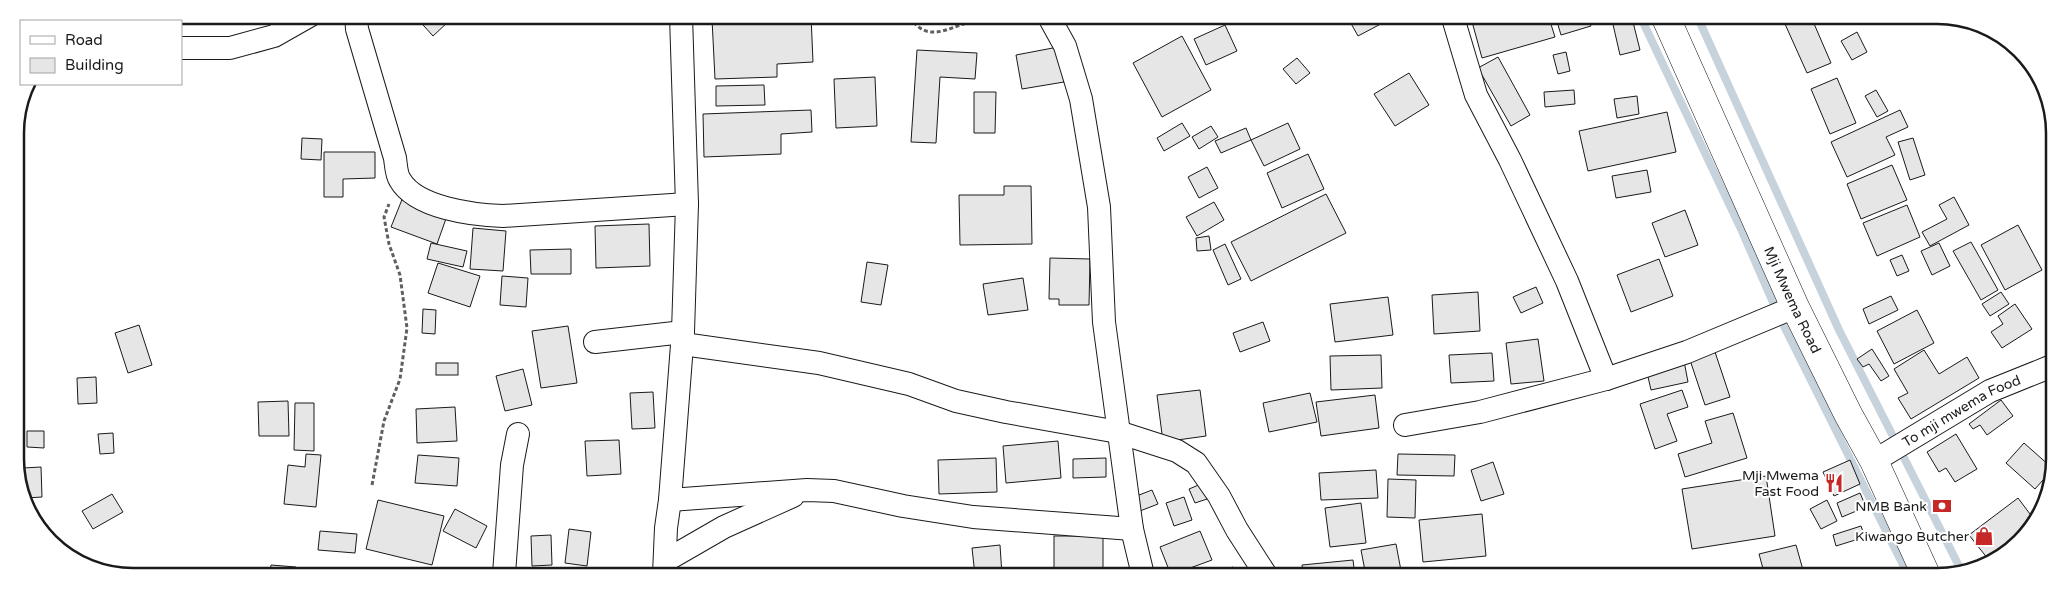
<svg xmlns="http://www.w3.org/2000/svg" width="2070" height="592" font-family="'Varela Round',sans-serif">
  <rect width="100%" height="100%" fill="#fff"/>
  <g fill="none" stroke-linecap="round" stroke-linejoin="round">
    <g stroke="#c6d2dc" stroke-width="8">
      <polyline points="1641,18 1741,229 1778,314 1909,577"/>
      <polyline points="1698,18 1839,330 1961,570"/>
    </g>
  </g>
  <g fill="#e6e6e6" stroke="#1a1a1a">
    <polygon points="415,16 443,16 448,22 433,36"/>
    <polygon points="752,16 811,16 813,62 777,64 777,77 715,79 712,19"/>
    <polygon points="1348,18 1392,18 1358,36"/>
    <polygon points="1471,18 1549,18 1555,37 1482,58"/>
    <polygon points="1556,18 1588,18 1591,26 1561,35"/>
    <polygon points="1620,18 1632,18 1640,50 1620,55 1612,20"/>
    <polygon points="1797,19 1812,19 1831,63 1807,73 1785,24"/>
    <polygon points="1225,25 1237,51 1206,65 1194,39"/>
    <polygon points="1857,32 1867,52 1852,60 1841,41"/>
    <polygon points="1182,36 1211,90 1162,117 1133,63"/>
    <polygon points="1058,47 1064,82 1022,89 1016,55"/>
    <polygon points="917,50 977,53 975,79 940,77 936,143 911,142"/>
    <polygon points="1566,52 1570,71 1558,74 1553,55"/>
    <polygon points="1498,57 1530,115 1511,126 1478,68"/>
    <polygon points="1297,58 1310,73 1296,84 1283,69"/>
    <polygon points="1409,73 1429,105 1395,126 1374,94"/>
    <polygon points="875,77 877,126 836,128 834,79"/>
    <polygon points="1837,78 1856,123 1830,134 1811,89"/>
    <polygon points="764,85 765,105 716,106 716,86"/>
    <polygon points="1574,90 1575,104 1545,107 1544,92"/>
    <polygon points="1876,90 1888,111 1877,117 1865,96"/>
    <polygon points="974,92 996,92 995,133 974,133"/>
    <polygon points="1637,96 1639,114 1617,118 1614,99"/>
    <polygon points="811,110 812,132 781,134 781,154 704,157 703,114"/>
    <polygon points="1900,110 1908,127 1886,137 1895,155 1847,177 1831,142"/>
    <polygon points="1667,112 1676,152 1588,171 1579,131"/>
    <polygon points="1182,123 1190,136 1164,151 1157,138"/>
    <polygon points="1288,123 1300,149 1264,166 1251,140"/>
    <polygon points="1211,126 1218,137 1199,149 1192,137"/>
    <polygon points="1246,128 1251,140 1221,153 1215,141"/>
    <polygon points="302,138 322,139 321,160 301,159"/>
    <polygon points="1913,138 1925,175 1910,180 1898,142"/>
    <polygon points="324,152 375,152 375,178 343,179 343,197 324,197"/>
    <polygon points="1308,154 1324,189 1282,208 1267,173"/>
    <polygon points="1892,165 1907,200 1861,219 1847,184"/>
    <polygon points="1207,167 1218,188 1199,198 1188,177"/>
    <polygon points="1647,170 1651,192 1616,198 1612,176"/>
    <polygon points="1004,186 1031,186 1032,244 960,245 959,195 1004,195"/>
    <polygon points="1326,194 1346,233 1251,281 1231,242"/>
    <polygon points="403,197 448,213 437,244 391,227"/>
    <polygon points="1954,197 1969,225 1930,246 1922,232 1947,219 1939,205"/>
    <polygon points="1214,202 1224,220 1197,236 1186,217"/>
    <polygon points="1907,205 1920,237 1877,256 1863,223"/>
    <polygon points="1685,210 1698,245 1665,257 1652,223"/>
    <polygon points="649,224 650,266 596,268 595,226"/>
    <polygon points="2018,225 2042,270 2005,290 1981,245"/>
    <polygon points="473,228 506,231 503,271 470,269"/>
    <polygon points="1209,236 1211,250 1197,251 1196,238"/>
    <polygon points="1971,242 1998,290 1981,300 1953,251"/>
    <polygon points="431,243 467,251 463,267 427,259"/>
    <polygon points="1939,243 1950,266 1932,275 1921,251"/>
    <polygon points="1225,244 1241,279 1228,285 1213,250"/>
    <polygon points="571,249 571,274 531,274 530,250"/>
    <polygon points="1902,255 1909,271 1897,276 1890,260"/>
    <polygon points="1050,258 1090,259 1089,305 1059,305 1059,299 1049,299"/>
    <polygon points="1659,259 1673,296 1631,312 1617,275"/>
    <polygon points="867,262 888,265 881,305 861,302"/>
    <polygon points="438,263 480,276 470,307 428,293"/>
    <polygon points="502,276 528,278 526,307 500,305"/>
    <polygon points="1023,278 1028,310 988,315 983,284"/>
    <polygon points="1536,287 1543,303 1521,313 1513,297"/>
    <polygon points="1478,292 1480,331 1434,334 1432,295"/>
    <polygon points="2001,292 2009,304 1990,316 1982,304"/>
    <polygon points="1891,296 1898,310 1869,324 1863,309"/>
    <polygon points="1388,297 1393,335 1335,342 1330,304"/>
    <polygon points="2015,304 2032,329 2002,348 1991,332 2003,324 1998,316"/>
    <polygon points="423,309 436,310 435,334 422,333"/>
    <polygon points="1917,310 1934,343 1894,364 1877,331"/>
    <polygon points="1263,322 1270,341 1240,352 1233,333"/>
    <polygon points="139,325 152,365 128,373 115,333"/>
    <polygon points="568,326 577,383 541,388 532,331"/>
    <polygon points="1538,339 1544,381 1511,384 1506,343"/>
    <polygon points="1713,346 1730,397 1705,405 1688,354"/>
    <polygon points="1872,349 1889,376 1881,381 1869,364 1863,367 1857,359"/>
    <polygon points="1924,350 1939,374 1967,357 1979,378 1911,419 1898,398 1908,393 1894,369"/>
    <polygon points="1492,353 1494,381 1451,383 1449,355"/>
    <polygon points="1381,355 1382,388 1331,390 1330,356"/>
    <polygon points="1684,361 1688,382 1651,390 1646,368"/>
    <rect x="436" y="363" width="22" height="12"/>
    <polygon points="523,369 532,405 505,411 496,376"/>
    <polygon points="96,377 97,403 78,404 77,378"/>
    <polygon points="1200,390 1206,436 1163,442 1157,395"/>
    <polygon points="1682,390 1688,407 1667,414 1677,441 1655,449 1640,404"/>
    <polygon points="653,392 655,428 632,429 630,393"/>
    <polygon points="1310,393 1317,422 1269,432 1263,403"/>
    <polygon points="1375,395 1379,428 1321,436 1316,402"/>
    <polygon points="2001,400 2013,416 1987,435 1980,425 1973,429 1969,424"/>
    <polygon points="288,401 289,436 259,436 258,402"/>
    <polygon points="295,403 314,403 314,451 294,450"/>
    <polygon points="455,407 457,441 417,443 416,409"/>
    <polygon points="1733,413 1747,458 1685,477 1678,454 1712,443 1705,421"/>
    <polygon points="27,431 44,431 44,448 27,447"/>
    <polygon points="113,433 114,453 100,454 98,434"/>
    <polygon points="1956,434 1977,469 1955,482 1946,468 1939,472 1927,452"/>
    <polygon points="619,440 621,474 587,476 585,441"/>
    <polygon points="1058,441 1061,478 1006,483 1003,446"/>
    <polygon points="2024,443 2051,467 2051,471 2035,489 2006,463"/>
    <polygon points="306,454 321,455 316,507 284,504 288,465 305,467"/>
    <polygon points="1398,454 1455,455 1454,476 1397,475"/>
    <polygon points="418,455 459,458 457,486 415,483"/>
    <polygon points="996,458 997,492 939,494 938,460"/>
    <polygon points="1106,458 1106,477 1073,478 1073,459"/>
    <polygon points="1850,460 1860,484 1834,496 1823,472"/>
    <polygon points="1493,462 1504,494 1481,501 1471,470"/>
    <polygon points="41,467 42,497 26,498 23,468"/>
    <polygon points="1376,470 1378,498 1321,500 1319,473"/>
    <polygon points="1766,476 1775,536 1692,549 1682,489"/>
    <polygon points="1388,479 1416,480 1415,518 1387,517"/>
    <polygon points="1201,484 1207,499 1195,503 1189,489"/>
    <polygon points="1152,490 1158,504 1140,511 1134,497"/>
    <polygon points="1860,493 1866,507 1842,517 1837,503"/>
    <polygon points="112,494 123,512 93,529 82,511"/>
    <polygon points="1184,497 1192,520 1174,526 1166,503"/>
    <polygon points="2018,498 2033,518 2019,542 2005,552 1988,559 1969,535"/>
    <polygon points="378,500 444,516 432,565 366,549"/>
    <polygon points="1827,500 1837,521 1821,529 1810,509"/>
    <polygon points="1361,503 1366,543 1330,547 1325,508"/>
    <polygon points="455,509 487,526 476,548 443,531"/>
    <polygon points="1482,514 1486,556 1423,562 1419,520"/>
    <polygon points="1861,526 1865,537 1836,546 1833,535"/>
    <polygon points="569,529 591,532 587,566 565,563"/>
    <polygon points="320,531 357,534 355,553 318,550"/>
    <polygon points="1200,531 1212,560 1171,575 1160,547"/>
    <polygon points="551,535 552,565 532,566 531,536"/>
    <rect x="1054" y="536" width="49" height="39"/>
    <polygon points="1396,544 1402,576 1366,576 1361,550"/>
    <polygon points="1000,545 1002,575 975,575 972,548"/>
    <polygon points="1796,545 1803,570 1778,576 1765,576 1759,554"/>
    <polygon points="1353,560 1355,576 1303,575 1302,565"/>
    <polygon points="271,565 296,567 296,573 270,573"/>
    <polygon points="1233,567 1236,575 1204,575"/>
    <polygon points="1830,569 1832,577 1792,576"/>
  </g>
  <g fill="none" stroke-linecap="round" stroke-linejoin="round">
    <g stroke="#1a1a1a" stroke-width="24">
      <g id="minor">
        <path d="M356,15L357,29L395,158C396,164 396,174 400,180C416,208 473,215 503,216L687,204"/>
        <polyline points="1049,17 1065,46 1081,99 1099,207 1104,322 1132,529 1143,575"/>
        <polyline points="1453,18 1476,95 1510,160 1567,281 1606,379"/>
        <polyline points="181,48 230,48 274,36 311,15"/>
        <polyline points="595,342 683,332"/>
        <polyline points="683,344 819,363 909,384 956,401 1006,412 1118,432 1177,451 1196,463 1219,496 1237,530 1266,575"/>
        <polyline points="1405,425 1480,412 1606,379 1687,352 1795,307"/>
        <path id="s1" d="M1874,461L1990,391L2052,366"/>
        <polyline points="670,500 807,490 834,491 903,506 973,517 1132,529"/>
        <polyline points="665,561 724,527 793,496"/>
        <polyline points="504,574 512,465 518,434"/>
        <polyline points="664,574 666,528 670,500 683,332 687,204 681,16"/>
      </g>
    </g>
    <g stroke="#1a1a1a" stroke-width="29">
      <g id="secondary">
        <path id="s2" d="M1666,18L1795,307L1848,414L1874,461L1927,577"/>
      </g>
    </g>
    <g stroke="#5f5f5f" stroke-width="3" stroke-dasharray="4 2.5" stroke-linecap="butt">
      <path d="M910,17C926,43 947,29 969,22C979,20 990,19 1001,17"/>
      <polyline points="372,485 384,421 400,379 407,328 400,275 389,244 384,217 389,204"/>
    </g>
    <use href="#minor" stroke="#fff" stroke-width="22"/>
    <use href="#secondary" stroke="#fff" stroke-width="28"/>
  </g>
  <defs>
    <g id="restaurant-bare" transform="scale(1.5)"><path d="M-5-6h1v4h1v-4h1v4h1v-4h1v5L-1.5 .5V6h-2V.5L-5-1ZM5-6V6H3V1.5H1.5Q1.5-4 5-6Z" fill="#c62828" stroke="#fff" stroke-width="2.5" paint-order="stroke"/></g>
    <g id="bank-bare" transform="scale(1.5)"><path d="M-6-4H6V4H-6ZM0-2.3a2.3 2.3 0 1 0 0 4.6a2.3 2.3 0 1 0 0-4.6Z" fill="#c62828" stroke="#fff" stroke-width="2.5" paint-order="stroke"/></g>
    <g id="shop-bare" transform="scale(1.5)"><path d="M-5-2.5h2.3a2.7 3.5 0 0 1 5.4 0H5L5.5 6h-11ZM-1.5-2.5h3a1.5 2.3 0 0 0-3 0Z" fill="#c62828" stroke="#fff" stroke-width="2.5" paint-order="stroke"/></g>
  </defs>
  <g fill-rule="evenodd">
    <use href="#restaurant-bare" x="1834" y="483"/>
    <use href="#bank-bare" x="1942" y="506"/>
    <use href="#shop-bare" x="1984" y="536"/>
  </g>
  <g text-anchor="middle" dominant-baseline="central" stroke-width="4" stroke-linejoin="round" paint-order="stroke">
    <g font-size="14" fill="#1a1a1a" stroke="#fff">
      <text stroke="none"><textPath href="#s2" startOffset="309">Mji Mwema Road</textPath></text>
      <text stroke="none"><textPath href="#s1" startOffset="101">To mji mwema Food</textPath></text>
    </g>
    <g font-size="14" fill="#1a1a1a" stroke="#fff" text-anchor="end">
      <text x="1819" y="475">Mji Mwema<tspan x="1819" dy="16">Fast Food</tspan></text>
      <text x="1927" y="506">NMB Bank</text>
      <text x="1969" y="536">Kiwango Butcher</text>
    </g>
  </g>
  <path d="M0 0H2070V592H0ZM133 24H1937A109 109 0 0 1 2046 133V459A109 109 0 0 1 1937 568H133A109 109 0 0 1 24 459V133A109 109 0 0 1 133 24Z" fill="#fff" fill-rule="evenodd"/>
  <path fill="none" stroke="#1a1a1a" stroke-width="2.5" d="M133 24H1937A109 109 0 0 1 2046 133V459A109 109 0 0 1 1937 568H133A109 109 0 0 1 24 459V133A109 109 0 0 1 133 24Z"/>
  <rect x="20" y="20" width="162" height="65" fill="#ffffff" stroke="#a3a3a3"/>
  <rect x="30" y="36" width="25" height="8" fill="#ffffff" stroke="#a3a3a3"/>
  <text x="65" y="45" font-size="15" fill="#1a1a1a">Road</text>
  <rect x="30" y="58" width="25" height="15" fill="#e6e6e6" stroke="#a3a3a3"/>
  <text x="65" y="70" font-size="15" fill="#1a1a1a">Building</text>
</svg>
